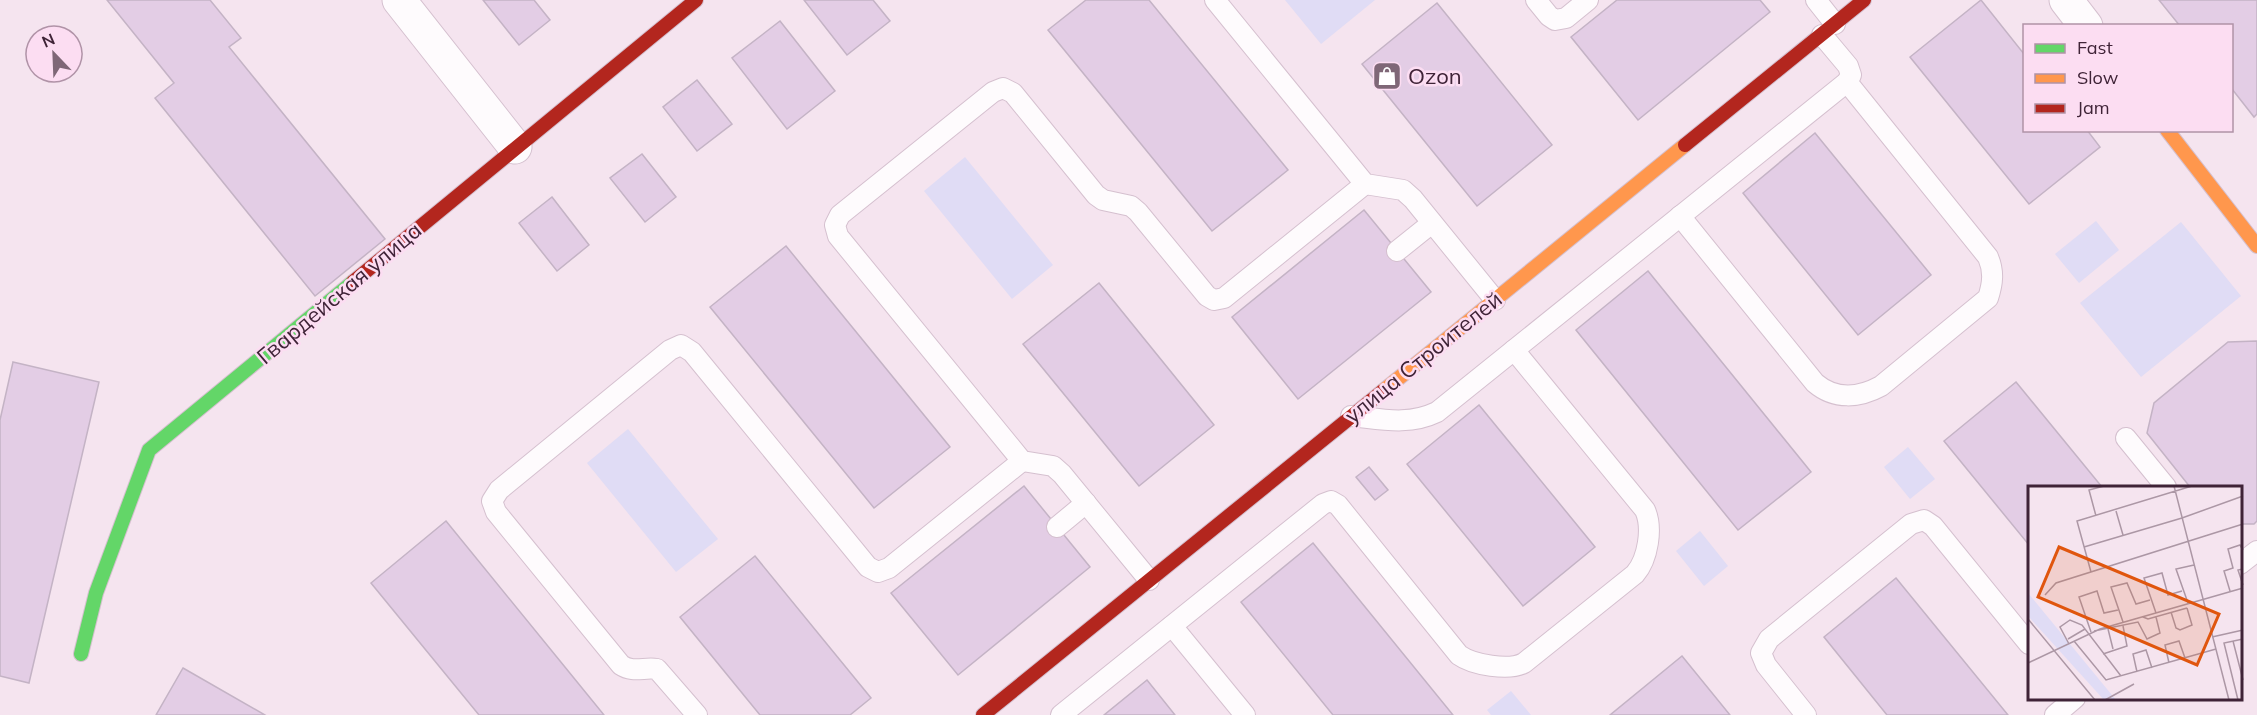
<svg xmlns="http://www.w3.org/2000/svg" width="2257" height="715" font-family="Mulish,sans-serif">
  <rect width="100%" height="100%" fill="#f5e4ef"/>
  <g fill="#e0dcf5">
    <polygon points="1285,0 1375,0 1321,44"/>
    <polygon points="965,157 1053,265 1012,299 924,191"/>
    <polygon points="2096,221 2119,250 2079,283 2055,254"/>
    <polygon points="2181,222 2241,296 2141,377 2080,303"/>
    <polygon points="628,429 718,539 676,572 587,463"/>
    <polygon points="1908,447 1935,479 1910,499 1884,467"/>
    <polygon points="1700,531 1728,566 1704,586 1676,551"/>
    <polygon points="1511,691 1531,715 1491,715 1487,710"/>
  </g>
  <g fill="#e3cde5" stroke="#c4b3c5" stroke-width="1.5">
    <polygon points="107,0 210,0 241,38 229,47 385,239 315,296 155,98 174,83"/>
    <polygon points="483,0 534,0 550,20 519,45"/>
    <polygon points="804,0 873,0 890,21 847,55"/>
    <polygon points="1086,0 1149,0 1288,170 1212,231 1048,30"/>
    <polygon points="1617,0 1760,0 1770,12 1638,120 1571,37"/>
    <polygon points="1981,0 2024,54 2024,130 2087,130 2100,147 2029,204 1910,57"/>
    <polygon points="2159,0 2257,0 2257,114 2254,117 2232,89 2232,26 2180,26"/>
    <polygon points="1437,3 1552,145 1477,206 1362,64"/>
    <polygon points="780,21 835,91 787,129 732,58"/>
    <polygon points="697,80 732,124 697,151 663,107"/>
    <polygon points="1815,133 1931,275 1858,335 1743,193"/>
    <polygon points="642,154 676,197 645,222 610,178"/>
    <polygon points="552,197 589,245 557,271 519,223"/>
    <polygon points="1364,210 1431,292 1298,399 1232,317"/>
    <polygon points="786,246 950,447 874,508 710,307"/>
    <polygon points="1648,271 1811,472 1738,530 1576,330"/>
    <polygon points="1099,283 1214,425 1139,486 1023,344"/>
    <polygon points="2257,341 2257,521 2254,524 2240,524 2240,487 2190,487 2147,433 2154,403 2228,342"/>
    <polygon points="13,362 99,382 29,683 0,676 0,420"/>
    <polygon points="2016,382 2102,487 2029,487 2029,545 1944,441"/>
    <polygon points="1479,405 1595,547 1523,606 1407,464"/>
    <polygon points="1369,467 1388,490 1375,500 1356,477"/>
    <polygon points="1024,486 1090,567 958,675 891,593"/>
    <polygon points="446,521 569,672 604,715 479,715 371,583"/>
    <polygon points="1313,543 1453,715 1333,715 1241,602"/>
    <polygon points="755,556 871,698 850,715 760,715 680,617"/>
    <polygon points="1896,578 2008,715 1887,715 1824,637"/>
    <polygon points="1682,656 1730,715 1610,715"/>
    <polygon points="183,668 265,715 156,715"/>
    <polygon points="1147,680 1175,715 1104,715"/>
  </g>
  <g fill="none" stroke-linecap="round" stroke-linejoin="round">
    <g stroke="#d5c0cf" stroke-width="22">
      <g id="lane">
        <polyline points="1215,0 1365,184 1403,190 1413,199 1495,300"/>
        <polyline points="1536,0 1549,16 1555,20 1566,18 1588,0"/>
        <polyline points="1816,0 1835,24"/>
        <path d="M1680,216L1815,383C1835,400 1859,398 1881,386L1988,298C1993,283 1994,271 1988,257L1847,82"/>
        <polyline points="1397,251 1432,223"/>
        <path d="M1351,416C1381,419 1408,426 1437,412L1847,82L1851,75L1848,66L1822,35"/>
        <polyline points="2126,438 2166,487"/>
        <polyline points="1057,527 1086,503"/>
        <polyline points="2240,564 2257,551"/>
        <polyline points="1149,580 1062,474 1053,466 1022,461 838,236 835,225 840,215 993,92 1003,88 1013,93 1096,195 1103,200 1131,206 1138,212 1207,296 1214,300 1224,298 1365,184"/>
        <polyline points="1172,626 1245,715"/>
        <path d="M697,715L657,669C644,667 633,673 621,665L496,512L492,501L499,490L670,350L681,345L692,352L868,567L878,572L889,568L1022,461"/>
        <path d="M1061,715L1323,504L1331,501L1338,505L1459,655C1473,665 1509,671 1524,663L1635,574C1648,559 1653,528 1645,510L1514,350"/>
        <polyline points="1806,715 1766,665 1761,653 1769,639 1911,524 1924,520 1933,526 2029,644"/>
        <polyline points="2055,715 2075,698"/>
      </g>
    </g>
    <g stroke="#d5c0cf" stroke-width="35">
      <g id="street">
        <polyline points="399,0 515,147"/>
        <polyline points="2066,0 2086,26"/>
      </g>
    </g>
    <g stroke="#d5c0cf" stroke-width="16">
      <polyline id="fast" points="81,654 96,593 149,450 353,282"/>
    </g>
    <g stroke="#d5c0cf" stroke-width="16">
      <g id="slow">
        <polyline points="2167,130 2257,246"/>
        <polyline points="1383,391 1685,145"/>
      </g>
    </g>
    <g stroke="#d5c0cf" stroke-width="16">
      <g id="jam">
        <polyline points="1685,145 1864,0"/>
        <polyline points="353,282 696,0"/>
        <polyline points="983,715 1383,391"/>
      </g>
    </g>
    <use href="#lane" stroke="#fefbfd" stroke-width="20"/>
    <use href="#street" stroke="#fefbfd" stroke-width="33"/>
    <use href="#fast" stroke="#63d668" stroke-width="14"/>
    <use href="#slow" stroke="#ff974d" stroke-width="14"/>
    <use href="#jam" stroke="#b3261e" stroke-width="14"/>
  </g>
  <defs>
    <g id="shop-square" transform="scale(1.5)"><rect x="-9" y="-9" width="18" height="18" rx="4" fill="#7f6777" stroke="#fcddf2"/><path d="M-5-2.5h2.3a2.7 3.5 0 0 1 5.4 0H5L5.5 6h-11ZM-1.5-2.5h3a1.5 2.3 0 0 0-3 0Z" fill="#fff"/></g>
  </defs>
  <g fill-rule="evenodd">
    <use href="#shop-square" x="1387" y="76"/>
  </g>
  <g text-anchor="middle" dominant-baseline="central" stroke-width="5" stroke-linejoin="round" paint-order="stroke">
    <g font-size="22" fill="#3f2337" stroke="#fcddf2" text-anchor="start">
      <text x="1408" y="76">Ozon</text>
    </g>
    <g font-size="22" fill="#3f2337" stroke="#fcddf2">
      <text transform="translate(339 293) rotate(-40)">Гвардейская улица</text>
      <text transform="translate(1423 357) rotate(-39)">улица Строителей</text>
    </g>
  </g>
  <g transform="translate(2028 486)">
    <rect width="214" height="214" fill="#f5e4ef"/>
    <path d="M0,107L88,214H76L0,130Z" fill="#e0dcf5"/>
    <path fill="none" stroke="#ac97a5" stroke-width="1.5" d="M146,0L201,214M88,25L95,49M68,30L61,4L76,0M56,61L154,32L215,10M215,83L210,84L215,99M63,86L49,35L164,0M202,105L196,85L205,82L200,63L212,59L215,64M17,109L28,97L215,38M160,117L148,83L166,79M143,126L148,142L152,144L164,139L159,122M128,127L116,92L134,87L140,109L154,105M115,131L120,133L159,122M0,133L67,214M95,136L83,101L99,97L108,118L122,114M80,143L85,163M66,145L110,136L119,153L132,147L128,131M63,146L51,111L69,105L76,127L90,124M184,151L215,144M40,153L57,143M46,155L78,194L188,163M205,155L215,194M41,158L32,141L42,134L54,139L93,190M75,168L99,160L95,140M0,177L72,143L215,102M141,177L137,159L151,155L157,172M109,186L105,168L118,164L124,182M77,214L106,198M210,214L196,157L215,153"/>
    <path fill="#e0560e" fill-opacity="0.15" stroke="#e0560e" stroke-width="3" d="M31,61L191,128L169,179L10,111Z"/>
    <rect width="214" height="214" fill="none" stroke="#3f2337" stroke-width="3"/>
  </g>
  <rect x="2023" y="24" width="210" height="108" fill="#fcddf2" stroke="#b093a7" stroke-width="1.5"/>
  <rect x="2035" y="44" width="30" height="9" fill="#63d668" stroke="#b093a7" stroke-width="1.5"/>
  <text x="2077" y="54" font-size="18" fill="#3f2337">Fast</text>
  <rect x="2035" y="74" width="30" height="9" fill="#ff974d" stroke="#b093a7" stroke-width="1.5"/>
  <text x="2077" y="84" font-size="18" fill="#3f2337">Slow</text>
  <rect x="2035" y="104" width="30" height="9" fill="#b3261e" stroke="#b093a7" stroke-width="1.5"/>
  <text x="2077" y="114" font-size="18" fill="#3f2337">Jam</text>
  <g transform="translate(54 54) rotate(337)"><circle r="28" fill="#fcddf2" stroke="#b093a7" stroke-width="1.5"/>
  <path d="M0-4.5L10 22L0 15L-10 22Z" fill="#7f6777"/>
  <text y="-9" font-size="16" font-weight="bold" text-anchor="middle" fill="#3f2337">N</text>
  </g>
</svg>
